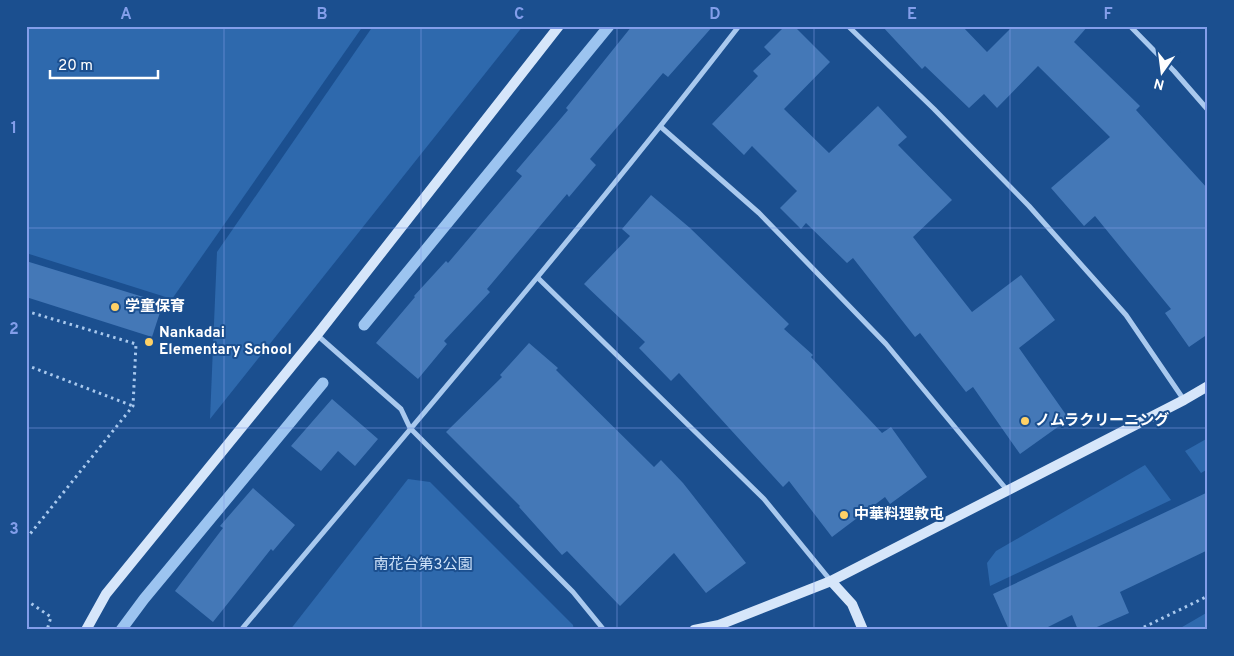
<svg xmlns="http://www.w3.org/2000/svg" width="1234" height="656" font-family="Overpass,'Noto Sans JP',sans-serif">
  <rect width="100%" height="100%" fill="#1b4f8f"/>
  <g fill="#2e69ad">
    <polygon points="26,26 363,26 172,299 26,253"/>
    <polygon points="373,26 523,26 210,419 217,252"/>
    <polygon points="1208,438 1208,469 1201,473 1185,451"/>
    <polygon points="1145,465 1171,500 990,586 987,563 996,551"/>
    <polygon points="408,479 430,482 573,625 574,630 290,630"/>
    <polygon points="1208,612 1208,630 1177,630"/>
  </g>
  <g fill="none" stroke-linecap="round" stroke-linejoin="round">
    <g stroke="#9cc4f0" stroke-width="11">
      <polyline points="364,325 609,26"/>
      <polyline points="121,630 144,599 323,383"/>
    </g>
  </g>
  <g fill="#4478b7">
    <polygon points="632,26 713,26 668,77 663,73 590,159 596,165 569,197 567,194 487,289 490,292 444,341 447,344 418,379 376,343 415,297 414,296 446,261 448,263 522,176 516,171 568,110 566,108"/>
    <polygon points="785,26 794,26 830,62 784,109 829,153 878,106 907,137 898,145 952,200 913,237 972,312 1021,275 1055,320 1019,348 1069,419 1020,454 973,387 966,392 920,333 915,337 853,258 847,263 806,223 801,229 780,208 797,191 752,146 744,155 712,124 758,76 753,71 771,54 764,47"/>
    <polygon points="882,26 962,26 987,52 1013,26 1088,26 1074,42 1140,106 1136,110 1208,189 1208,334 1189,347 1165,313 1171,309 1095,216 1084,226 1051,188 1110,137 1038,66 997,108 984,94 969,108 925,66 922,69"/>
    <polygon points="651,195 690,228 789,324 784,329 813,355 811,357 882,433 891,427 927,477 890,504 885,497 832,537 789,481 783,487 679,373 671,381 639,348 645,342 584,284 630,236 622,229"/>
    <polygon points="26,261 163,303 152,337 26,297"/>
    <polygon points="529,343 558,368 556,370 654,467 661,460 683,483 746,563 706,593 674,553 620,606 567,551 562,555 519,507 520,506 446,432 502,377 500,375"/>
    <polygon points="332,399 378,439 355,466 338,451 321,471 291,446"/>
    <polygon points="253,488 295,525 273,551 271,549 213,622 175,591 223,528 220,526"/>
    <polygon points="1208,492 1208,550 1120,592 1129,613 1090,630 1078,630 1072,615 1042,630 1009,630 993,594"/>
  </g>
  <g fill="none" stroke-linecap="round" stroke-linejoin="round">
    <g stroke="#a9c9ee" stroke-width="3" stroke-dasharray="2.5 4" stroke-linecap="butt">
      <polyline points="26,311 136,344 133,406 26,539"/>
      <polyline points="26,365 133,406"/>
      <polyline points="26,600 51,617 47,630"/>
      <polyline points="1138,630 1208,596"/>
    </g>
    <g stroke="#a9c9ee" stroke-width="5">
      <polyline points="848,26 934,109 1029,206 1126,315 1184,400"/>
      <polyline points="1130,26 1174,71 1208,110"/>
      <polyline points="661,127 759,213 886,344 1007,490"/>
      <polyline points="538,278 764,499 831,581"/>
      <polyline points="317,335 401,409 410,428 573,592 604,630"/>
      <path d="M241,630C409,430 579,233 739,26"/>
    </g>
    <g stroke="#d6e6fa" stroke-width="10">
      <polyline points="831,581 852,604 863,630"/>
      <polyline points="86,630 106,594 317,335 559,26"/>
      <polyline points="694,630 719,625 831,581 1184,400 1208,386"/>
    </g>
  </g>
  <path fill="none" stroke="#839eea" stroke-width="1" stroke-opacity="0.55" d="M224,26V630M421,26V630M617,26V630M814,26V630M1010,26V630M26,228H1208M26,428H1208"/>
  <g fill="#ffd166" stroke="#1b4f8f" stroke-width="2">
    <circle cx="115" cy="307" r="5"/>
    <circle cx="149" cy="342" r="5"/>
    <circle cx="1025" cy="421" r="5"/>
    <circle cx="844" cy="515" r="5"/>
  </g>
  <g text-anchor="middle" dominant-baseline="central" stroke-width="4" stroke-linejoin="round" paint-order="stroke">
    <g font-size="15" font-weight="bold" fill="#fff" stroke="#1b4f8f" text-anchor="start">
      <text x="125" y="307">学童保育</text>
      <text x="159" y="333">Nankadai<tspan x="159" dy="17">Elementary School</tspan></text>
      <text x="1035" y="421">ノムラクリーニング</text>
      <text x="854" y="515">中華料理敦屯</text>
    </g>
    <g font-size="15" fill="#cfe3fa" stroke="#1b4f8f">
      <text x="423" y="565">南花台第3公園</text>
    </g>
  </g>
  <rect width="1234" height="656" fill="none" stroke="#1b4f8f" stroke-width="55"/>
  <g transform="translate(1162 72) rotate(194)" stroke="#1b4f8f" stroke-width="4" paint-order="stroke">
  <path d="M0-4L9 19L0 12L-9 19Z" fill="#ffffff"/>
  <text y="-8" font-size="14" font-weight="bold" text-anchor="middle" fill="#ffffff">N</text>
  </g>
  <path d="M50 70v8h108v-8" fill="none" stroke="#ffffff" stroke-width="2.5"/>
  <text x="58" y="70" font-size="15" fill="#ffffff" stroke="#1b4f8f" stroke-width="4" paint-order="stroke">20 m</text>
  <rect x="28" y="28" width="1178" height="600" fill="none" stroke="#839eea" stroke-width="2"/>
  <g font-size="16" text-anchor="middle" font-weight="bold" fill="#839eea">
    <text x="126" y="19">A</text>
    <text x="322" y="19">B</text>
    <text x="519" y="19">C</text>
    <text x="715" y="19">D</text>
    <text x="912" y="19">E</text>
    <text x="1108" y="19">F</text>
    <text x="14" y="133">1</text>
    <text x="14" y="334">2</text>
    <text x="14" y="534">3</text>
  </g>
</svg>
